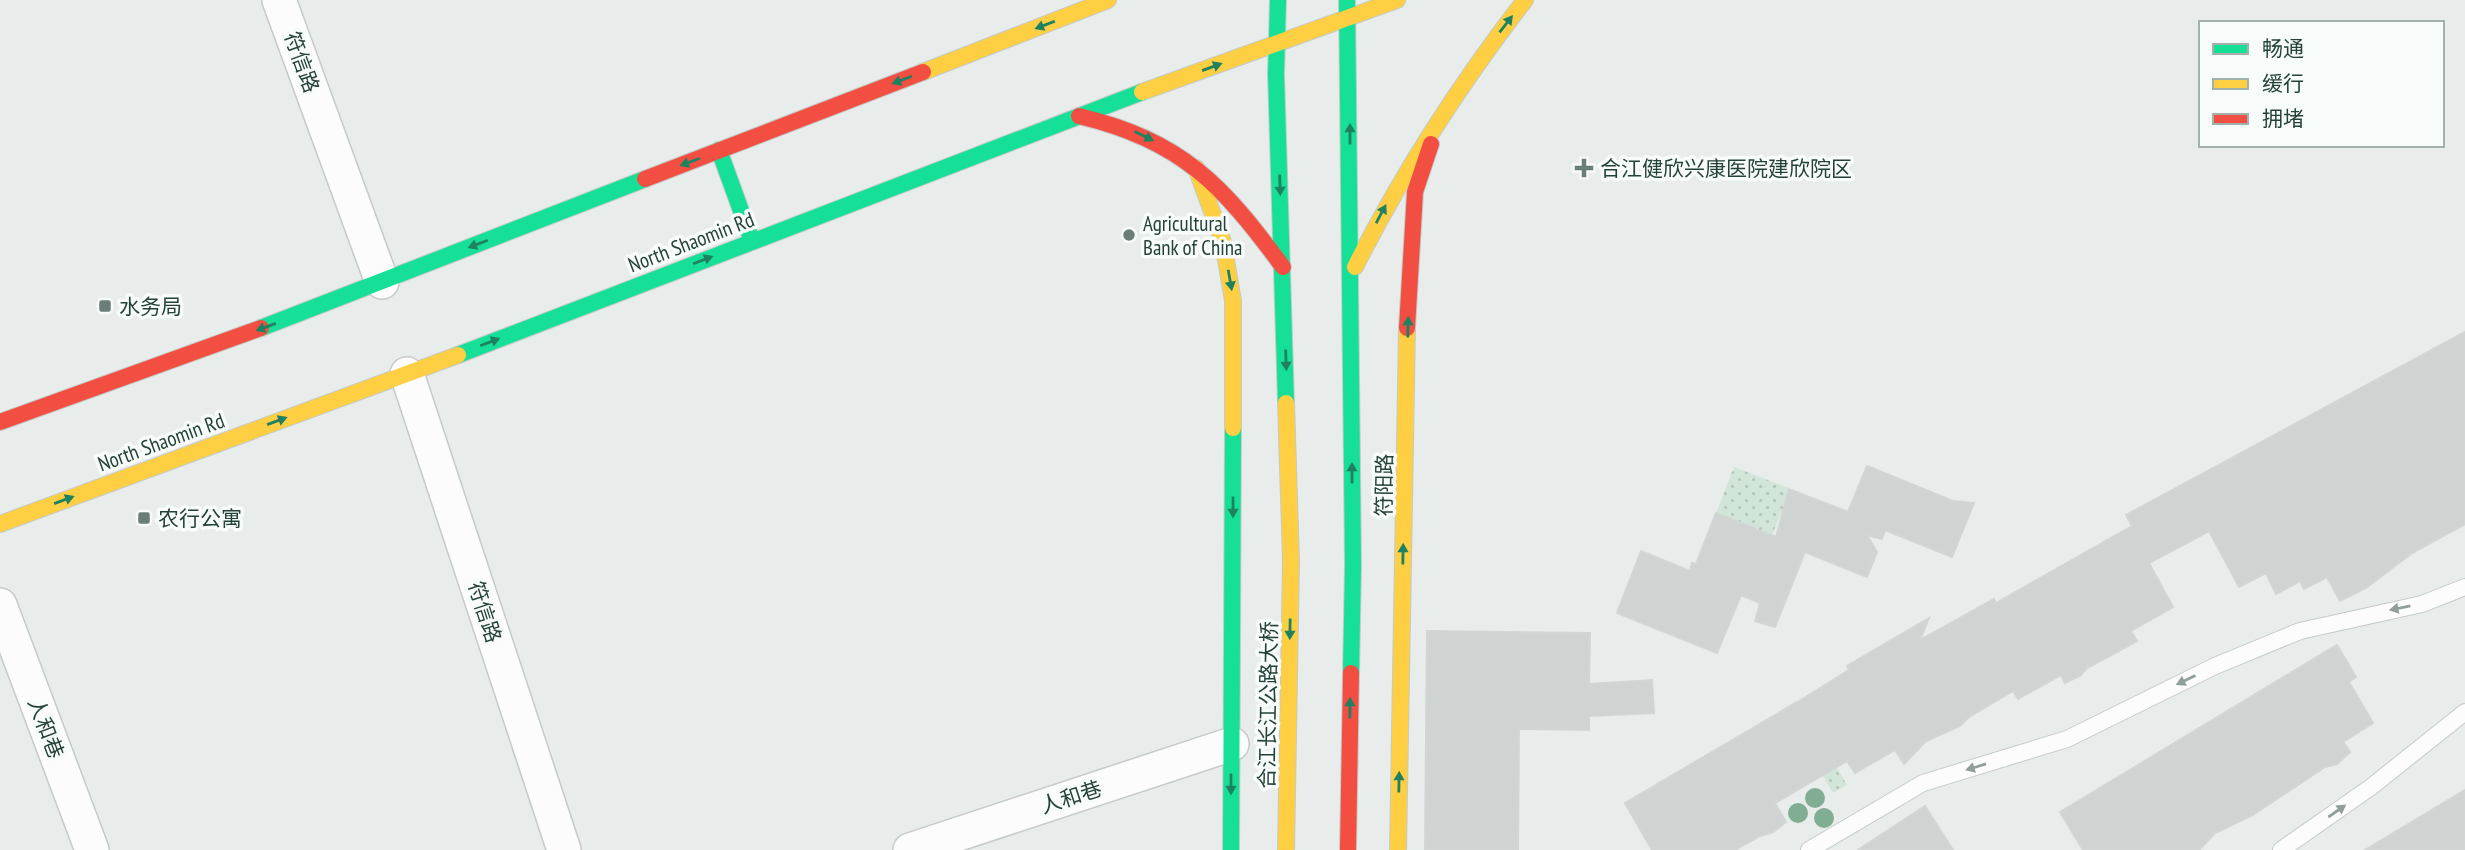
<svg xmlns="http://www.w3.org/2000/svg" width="2465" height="850" font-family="'PT Sans Narrow','Noto Sans SC',sans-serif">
  <defs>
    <pattern id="grass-dots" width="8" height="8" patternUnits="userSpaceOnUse" patternTransform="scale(1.75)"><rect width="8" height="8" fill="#d1e6d8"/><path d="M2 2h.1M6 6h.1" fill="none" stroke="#b3c6ba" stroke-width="1.8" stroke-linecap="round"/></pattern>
  </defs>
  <rect width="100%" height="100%" fill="#e8edeb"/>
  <g fill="url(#grass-dots)">
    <polygon points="1734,467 1791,489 1772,535 1716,513"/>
    <polygon points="1798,701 1847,785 1833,793 1784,709"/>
  </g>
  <g fill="#cfd4d2" stroke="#d1d6d4" stroke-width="2">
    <polygon points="2465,332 2465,524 2412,553 2366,588 2340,601 2327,577 2304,589 2300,581 2276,594 2266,573 2239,587 2209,531 2149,563 2173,607 2131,631 2137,641 2087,668 2080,676 2065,683 2061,675 2018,699 2013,691 1969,717 1960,726 1926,741 1904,764 1895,750 1855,773 1847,761 1775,803 1786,822 1773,832 1760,836 1735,850 1652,850 1625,803 1804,698 1849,670 1847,666 1929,618 1920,640 1994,599 1996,603 2132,526 2126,515"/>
    <polygon points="1867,466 1953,501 1974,503 1952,557 1885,530 1882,539 1867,535 1877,552 1867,577 1805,552 1775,627 1755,621 1760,603 1741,595 1717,653 1617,613 1641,551 1690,571 1692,563 1696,564 1716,513 1776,537 1789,489 1848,512"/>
    <polygon points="1427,631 1590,633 1589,684 1652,680 1654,713 1589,716 1589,730 1519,729 1518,850 1425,850"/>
    <polygon points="2337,645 2356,677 2349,682 2373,723 2343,742 2350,752 2337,764 2325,767 2253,815 2215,833 2199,850 2083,850 2060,812"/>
    <polygon points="2465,790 2465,850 2365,850"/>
    <polygon points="1925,806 1953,850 1858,850"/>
  </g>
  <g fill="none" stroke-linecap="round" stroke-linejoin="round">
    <g stroke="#c5cac8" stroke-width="18">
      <g id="lane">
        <polyline points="1809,850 1923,783 2067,739 2215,666 2300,631 2422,604 2465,587"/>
        <polyline points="2281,850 2371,787 2465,712"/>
      </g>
    </g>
    <g stroke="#c5cac8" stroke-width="36">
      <g id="street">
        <polyline points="279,0 382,282"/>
        <polyline points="407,374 564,850"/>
        <polyline points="0,605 92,850"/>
        <polyline points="910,850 1232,744"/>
      </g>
    </g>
    <g stroke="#c3cbc8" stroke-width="18">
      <g id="fast">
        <polyline points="1278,0 1276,74 1286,403"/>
        <polyline points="1347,0 1353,565 1351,673"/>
        <polyline points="719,150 752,241"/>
        <polyline points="261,328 645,179"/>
        <polyline points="458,355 1142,92"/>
        <polyline points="1231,850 1233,428"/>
      </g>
    </g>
    <g stroke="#c3cbc8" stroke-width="18">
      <g id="slow">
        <polyline points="923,72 1108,0"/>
        <polyline points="1142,92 1397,0"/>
        <polyline points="1196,168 1223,242 1233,301 1233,428"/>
        <path d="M1355,267C1403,172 1460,84 1525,0"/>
        <polyline points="0,524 458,355"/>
        <polyline points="1286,850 1291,561 1286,403"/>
        <polyline points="1398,850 1407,328"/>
      </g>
    </g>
    <g stroke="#c3cbc8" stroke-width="18">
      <g id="jam">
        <path d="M1079,116C1182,141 1222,184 1283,267"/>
        <polyline points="645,179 923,72"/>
        <polyline points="1407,328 1415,192 1431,144"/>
        <polyline points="0,422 261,328"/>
        <polyline points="1348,850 1351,673"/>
      </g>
    </g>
    <use href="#lane" stroke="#fcfcfc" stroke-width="16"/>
    <use href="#street" stroke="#fcfcfc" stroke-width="33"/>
    <use href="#fast" stroke="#16e098" stroke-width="16"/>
    <use href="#slow" stroke="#ffcf43" stroke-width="16"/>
    <use href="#jam" stroke="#f24e42" stroke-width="16"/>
  </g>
  <g fill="#81ae93">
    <circle cx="1815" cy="798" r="10"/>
    <circle cx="1798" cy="813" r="10"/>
    <circle cx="1824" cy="818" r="10"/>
  </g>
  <defs><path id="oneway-solid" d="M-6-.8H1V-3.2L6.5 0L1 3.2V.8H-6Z" transform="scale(1.75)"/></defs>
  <g fill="#1e8160">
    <use href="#oneway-solid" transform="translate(1506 24) rotate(-52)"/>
    <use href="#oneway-solid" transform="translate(1045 25) rotate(159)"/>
    <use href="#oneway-solid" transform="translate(1212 67) rotate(-20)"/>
    <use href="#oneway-solid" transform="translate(902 80) rotate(159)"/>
    <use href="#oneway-solid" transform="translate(1350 134) rotate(-90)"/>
    <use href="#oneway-solid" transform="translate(1144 136) rotate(26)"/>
    <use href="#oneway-solid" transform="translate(690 162) rotate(159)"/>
    <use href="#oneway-solid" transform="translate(1280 185) rotate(88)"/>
    <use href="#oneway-solid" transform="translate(1381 214) rotate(-62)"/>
    <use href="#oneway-solid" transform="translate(478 244) rotate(159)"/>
    <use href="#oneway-solid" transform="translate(703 260) rotate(-21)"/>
    <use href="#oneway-solid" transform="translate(1230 280) rotate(80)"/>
    <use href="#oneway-solid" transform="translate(266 327) rotate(160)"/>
    <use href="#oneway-solid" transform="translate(1408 327) rotate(-89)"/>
    <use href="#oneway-solid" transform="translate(490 342) rotate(-21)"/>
    <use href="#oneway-solid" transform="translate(1286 360) rotate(88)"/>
    <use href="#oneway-solid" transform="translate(277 421) rotate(-20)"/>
    <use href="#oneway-solid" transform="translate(1352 473) rotate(-90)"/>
    <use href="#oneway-solid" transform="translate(64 500) rotate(-20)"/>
    <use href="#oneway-solid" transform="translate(1233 507) rotate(90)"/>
    <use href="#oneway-solid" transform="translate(1403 554) rotate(-89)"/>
    <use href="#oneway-solid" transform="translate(1290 629) rotate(91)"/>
    <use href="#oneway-solid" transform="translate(1350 708) rotate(-89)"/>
    <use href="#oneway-solid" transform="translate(1399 782) rotate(-89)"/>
    <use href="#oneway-solid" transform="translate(1231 784) rotate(90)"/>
  </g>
  <g fill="#909f9b">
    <use href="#oneway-solid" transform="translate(2400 608) rotate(169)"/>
    <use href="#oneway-solid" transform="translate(2186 680) rotate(154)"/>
    <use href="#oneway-solid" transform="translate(1976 767) rotate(163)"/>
    <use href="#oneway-solid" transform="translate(2337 811) rotate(-35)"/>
  </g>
  <g fill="#697e78" stroke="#f7fbf9" stroke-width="2.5">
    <path d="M1580.5 157.5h7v7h7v7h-7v7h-7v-7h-7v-7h7z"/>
    <circle cx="1129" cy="235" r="7"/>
    <rect x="98" y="299" width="14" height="14" rx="3.5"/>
    <rect x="137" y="511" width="14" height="14" rx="3.5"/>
  </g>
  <g text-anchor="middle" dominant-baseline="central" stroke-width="7" stroke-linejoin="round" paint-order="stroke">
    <g font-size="21" fill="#24423a" stroke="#f7fbf9">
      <text transform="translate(302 62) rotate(70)">符信路</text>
      <text transform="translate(691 242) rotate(-21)">North Shaomin Rd</text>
      <text transform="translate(161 442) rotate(-20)">North Shaomin Rd</text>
      <text transform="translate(1384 485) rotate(-89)">符阳路</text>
      <text transform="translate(485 612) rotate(72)">符信路</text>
      <text transform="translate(1268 705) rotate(-89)">合江长江公路大桥</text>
      <text transform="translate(46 728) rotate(69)">人和巷</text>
      <text transform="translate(1071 797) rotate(-18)">人和巷</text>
    </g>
    <g font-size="21" fill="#24423a" stroke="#f7fbf9" text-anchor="start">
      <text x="1600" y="168">合江健欣兴康医院建欣院区</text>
      <text x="1143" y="223">Agricultural<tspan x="1143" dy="24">Bank of China</tspan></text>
      <text x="119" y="306">水务局</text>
      <text x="158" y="518">农行公寓</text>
    </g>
  </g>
  <rect x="2199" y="21" width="245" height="126" fill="#f7fbf9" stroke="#a3b1ad" stroke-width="2"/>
  <rect x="2213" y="44" width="35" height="10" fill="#16e098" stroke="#a3b1ad" stroke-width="2"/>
  <text x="2262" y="56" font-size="21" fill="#24423a">畅通</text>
  <rect x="2213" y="79" width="35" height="10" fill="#ffcf43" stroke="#a3b1ad" stroke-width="2"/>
  <text x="2262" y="91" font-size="21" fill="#24423a">缓行</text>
  <rect x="2213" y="114" width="35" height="10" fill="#f24e42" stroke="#a3b1ad" stroke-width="2"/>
  <text x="2262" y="126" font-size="21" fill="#24423a">拥堵</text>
</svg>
